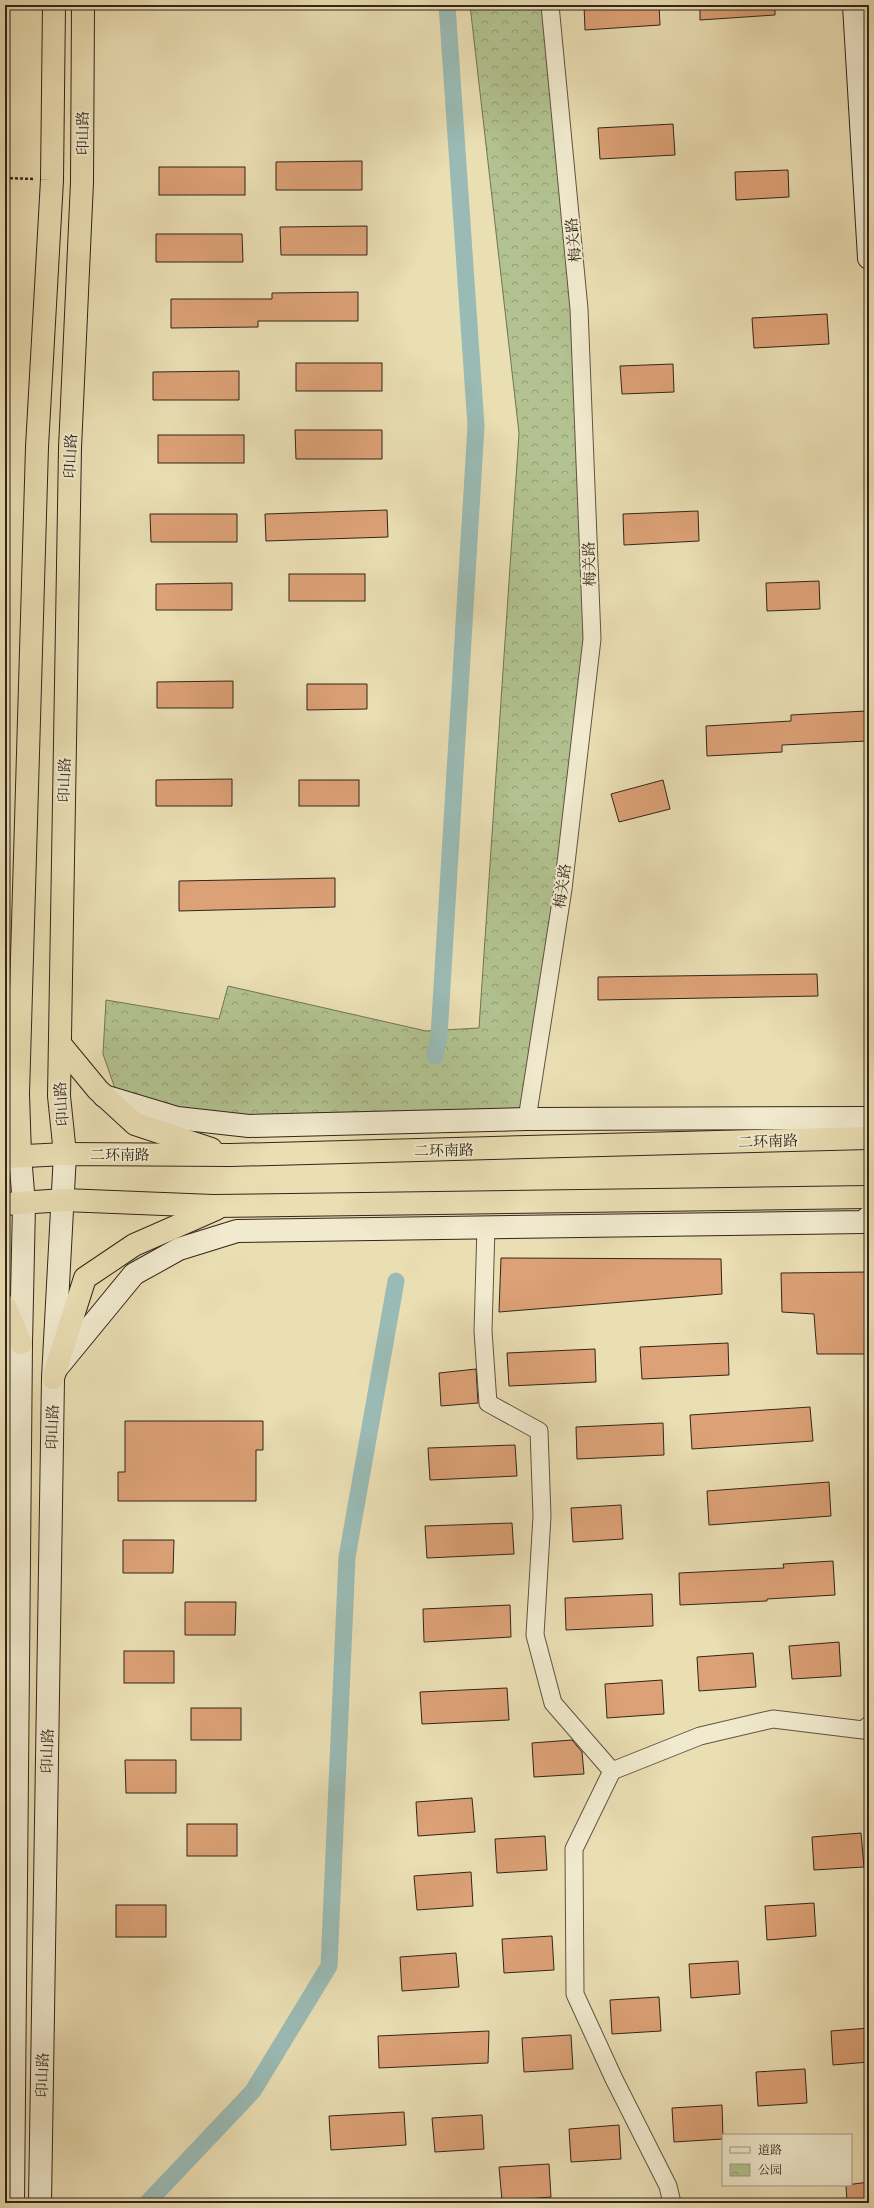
<svg xmlns="http://www.w3.org/2000/svg" width="874" height="2208" font-family="'Gentium Book Plus','Noto Serif SC',serif">
  <defs>
    <pattern id="park-crowns" width="20" height="18" patternUnits="userSpaceOnUse"><rect width="20" height="18" fill="#b2c290"/><path d="M2 6a3 3 0 1 1 6 0M12 15a3 3 0 1 1 6 0" fill="none" stroke="#919d75"/></pattern>
  </defs>
  <rect width="100%" height="100%" fill="#eadeb3"/>
  <filter id="stains"><feTurbulence type="fractalNoise" baseFrequency=".005" numOctaves="4"/><feColorMatrix values="0 0 0 0 .2 0 0 0 0 .09 0 0 0 0 .02 0 0 0 .5 -.17"/></filter>
  <radialGradient id="worn" r=".72"><stop offset=".6" stop-color="#630" stop-opacity="0"/><stop offset="1" stop-color="#630" stop-opacity=".3"/></radialGradient>
  <polygon fill="url(#park-crowns)" stroke="#727455" points="470,5 550,5 579,309 592,639 527,1119 249,1126 119,1100 103,1054 106,1000 219,1019 228,986 426,1031 479,1028 519,433"/>
  <g fill="none" stroke-linecap="round" stroke-linejoin="round">
    <g stroke="#9abbb5" stroke-width="17">
      <polyline points="435,1056 439,1036 476,426 447,5"/>
      <polyline points="147,2203 253,2091 329,1966 347,1557 396,1281"/>
    </g>
  </g>
  <g fill="#dca176" stroke="#33251a">
    <polygon points="584,5 659,5 660,25 585,30"/>
    <polygon points="700,5 775,5 775,15 700,20"/>
    <polygon points="673,124 675,155 600,159 598,128"/>
    <polygon points="362,161 362,190 276,190 276,162"/>
    <rect x="159" y="167" width="86" height="28"/>
    <polygon points="788,170 789,197 736,200 735,172"/>
    <polygon points="367,226 367,255 281,255 280,227"/>
    <polygon points="156,234 242,234 243,262 156,262"/>
    <polygon points="358,292 358,321 258,321 258,327 171,328 171,299 272,299 272,293"/>
    <polygon points="827,314 829,344 754,348 752,318"/>
    <rect x="296" y="363" width="86" height="28"/>
    <polygon points="673,364 674,392 622,394 620,366"/>
    <polygon points="239,371 239,400 153,400 153,372"/>
    <polygon points="295,430 382,430 382,459 296,459"/>
    <rect x="158" y="435" width="86" height="28"/>
    <polygon points="387,510 388,537 266,541 265,514"/>
    <polygon points="698,511 699,541 624,545 623,514"/>
    <polygon points="150,514 237,514 237,542 151,542"/>
    <rect x="289" y="574" width="76" height="27"/>
    <polygon points="819,581 820,609 767,611 766,583"/>
    <polygon points="232,583 232,610 156,610 156,584"/>
    <polygon points="233,681 233,708 157,708 157,682"/>
    <polygon points="307,684 367,684 367,709 307,710"/>
    <polygon points="866,711 867,741 782,745 782,752 707,756 706,726 791,721 791,715"/>
    <polygon points="232,779 232,806 156,806 156,780"/>
    <rect x="299" y="780" width="60" height="26"/>
    <polygon points="663,780 670,809 619,822 611,794"/>
    <polygon points="335,878 335,907 179,911 179,881"/>
    <polygon points="817,974 818,996 598,1000 598,977"/>
    <polygon points="501,1258 721,1259 722,1294 499,1312"/>
    <polygon points="869,1272 869,1354 817,1354 814,1314 782,1312 781,1273"/>
    <polygon points="728,1343 729,1375 642,1379 640,1347"/>
    <polygon points="595,1349 596,1382 509,1386 507,1353"/>
    <polygon points="476,1369 478,1403 441,1406 439,1373"/>
    <polygon points="810,1407 813,1441 692,1449 690,1415"/>
    <polygon points="125,1421 263,1421 263,1450 256,1450 256,1501 118,1501 118,1472 125,1472"/>
    <polygon points="663,1423 664,1455 577,1459 576,1427"/>
    <polygon points="515,1445 517,1476 430,1480 428,1448"/>
    <polygon points="829,1482 831,1516 709,1525 707,1491"/>
    <polygon points="621,1505 623,1539 573,1542 571,1508"/>
    <polygon points="512,1523 514,1554 427,1558 425,1526"/>
    <polygon points="123,1540 174,1540 173,1573 123,1573"/>
    <polygon points="833,1561 835,1595 767,1599 767,1601 680,1605 679,1573 784,1568 783,1564"/>
    <polygon points="652,1594 653,1626 566,1630 565,1598"/>
    <polygon points="185,1602 236,1602 235,1635 185,1635"/>
    <polygon points="510,1605 511,1637 424,1642 423,1609"/>
    <polygon points="839,1642 841,1676 792,1679 789,1646"/>
    <rect x="124" y="1651" width="50" height="32"/>
    <polygon points="753,1653 756,1687 699,1691 697,1657"/>
    <polygon points="662,1680 664,1714 607,1718 605,1684"/>
    <polygon points="507,1688 509,1720 422,1724 420,1692"/>
    <rect x="191" y="1708" width="50" height="32"/>
    <polygon points="572,1740 582,1752 584,1774 534,1777 532,1743"/>
    <polygon points="125,1760 176,1760 176,1793 126,1793"/>
    <polygon points="472,1798 475,1832 418,1836 416,1802"/>
    <rect x="187" y="1824" width="50" height="32"/>
    <polygon points="861,1833 864,1867 814,1870 812,1837"/>
    <polygon points="545,1836 547,1870 497,1873 495,1839"/>
    <polygon points="471,1872 473,1906 417,1910 414,1876"/>
    <polygon points="814,1903 816,1936 767,1940 765,1906"/>
    <rect x="116" y="1905" width="50" height="32"/>
    <polygon points="552,1936 554,1970 504,1973 502,1939"/>
    <polygon points="456,1953 459,1987 402,1991 400,1957"/>
    <polygon points="738,1961 740,1994 691,1998 689,1964"/>
    <polygon points="659,1997 661,2031 612,2034 610,2000"/>
    <polygon points="869,2028 869,2062 833,2065 831,2031"/>
    <polygon points="489,2031 488,2063 379,2068 378,2036"/>
    <polygon points="571,2035 573,2069 524,2072 522,2038"/>
    <polygon points="805,2069 807,2103 758,2106 756,2072"/>
    <polygon points="722,2105 723,2139 674,2142 672,2108"/>
    <polygon points="404,2112 406,2145 331,2150 329,2116"/>
    <polygon points="482,2115 484,2149 435,2152 432,2118"/>
    <polygon points="619,2125 621,2159 571,2162 569,2129"/>
    <polygon points="549,2164 551,2197 502,2201 499,2167"/>
    <polygon points="869,2182 869,2203 847,2203 846,2185"/>
  </g>
  <g fill="none" stroke-linecap="round" stroke-linejoin="round">
    <g stroke="#615340" stroke-width="19">
      <g id="street">
        <polyline points="527,1119 563,889 592,639 579,309 550,5"/>
        <polyline points="486,1227 483,1331 488,1403 539,1431 542,1516 535,1635 553,1703 612,1771"/>
        <polyline points="672,2203 668,2186 614,2079 575,1994 574,1849 612,1771 700,1736 773,1719 863,1730 869,1725"/>
      </g>
    </g>
    <g stroke="#33251a" stroke-width="24">
      <g id="secondary">
        <polyline points="854,5 869,258"/>
        <polyline points="104,1096 177,1118 249,1126 527,1119 869,1118"/>
        <polyline points="56,1369 134,1274 179,1249 237,1231 863,1222 869,1217"/>
        <polyline points="13,2203 21,1343 24,1205 20,1155"/>
        <polyline points="40,2203 53,1378 65,1154"/>
      </g>
    </g>
    <g stroke="#33251a" stroke-width="24">
      <g id="highway">
        <polyline points="60,1044 98,1090 135,1124 211,1149"/>
        <polyline points="65,1154 59,1096 70,448 82,182 83,5"/>
        <polyline points="20,1155 18,1094 37,447 52,180 54,5"/>
        <polyline points="6,1157 65,1154 231,1155 869,1138"/>
        <polyline points="5,1204 64,1200 213,1206 869,1197"/>
        <polyline points="5,1306 21,1343"/>
        <polyline points="53,1378 85,1278 134,1245 216,1209"/>
      </g>
    </g>
    <polyline stroke="#33251a" stroke-width="2.5" stroke-dasharray="3 2" stroke-linecap="butt" points="5,178 34,179"/>
    <use href="#street" stroke="#f1eace" stroke-width="17"/>
    <use href="#secondary" stroke="#f1eace" stroke-width="22"/>
    <use href="#highway" stroke="#eadeb3" stroke-width="22"/>
  </g>
  <g text-anchor="middle" dominant-baseline="central" stroke-width="4" stroke-linejoin="round" paint-order="stroke">
    <g font-size="15" fill="#33251a" stroke="#f1eace">
      <text transform="translate(82 133) rotate(-90)">印山路</text>
      <text transform="translate(573 240) rotate(-96)">梅关路</text>
      <text transform="translate(70 456) rotate(-88)">印山路</text>
      <text transform="translate(589 564) rotate(-92)">梅关路</text>
      <text transform="translate(64 780) rotate(-89)">印山路</text>
      <text transform="translate(562 886) rotate(-82)">梅关路</text>
      <text transform="translate(61 1104) rotate(-94)">印山路</text>
      <text transform="translate(768 1141) rotate(-2)">二环南路</text>
      <text transform="translate(444 1150) rotate(-1)">二环南路</text>
      <text x="120" y="1154">二环南路</text>
      <text transform="translate(52 1427) rotate(-89)">印山路</text>
      <text transform="translate(47 1751) rotate(-89)">印山路</text>
      <text transform="translate(42 2075) rotate(-89)">印山路</text>
    </g>
  </g>
  <rect width="874" height="2208" fill="none" stroke="#eadeb3" stroke-width="20"/>
  <rect x="6" y="6" width="862" height="2196" fill="none" stroke="#33251a" stroke-width="2"/>
  <rect x="10" y="10" width="854" height="2188" fill="none" stroke="#33251a"/>
  <rect x="722" y="2134" width="130" height="52" fill="#f1eace" stroke="#a59b86"/>
  <rect x="730" y="2147" width="20" height="6" fill="#f1eace" stroke="#a59b86"/>
  <text x="758" y="2154" font-size="12" fill="#33251a">道路</text>
  <rect x="730" y="2164" width="20" height="12" fill="url(#park-crowns)" stroke="#a59b86"/>
  <text x="758" y="2174" font-size="12" fill="#33251a">公园</text>
  <rect width="100%" height="100%" filter="url(#stains)"/>
  <rect width="100%" height="100%" fill="url(#worn)"/>
</svg>
